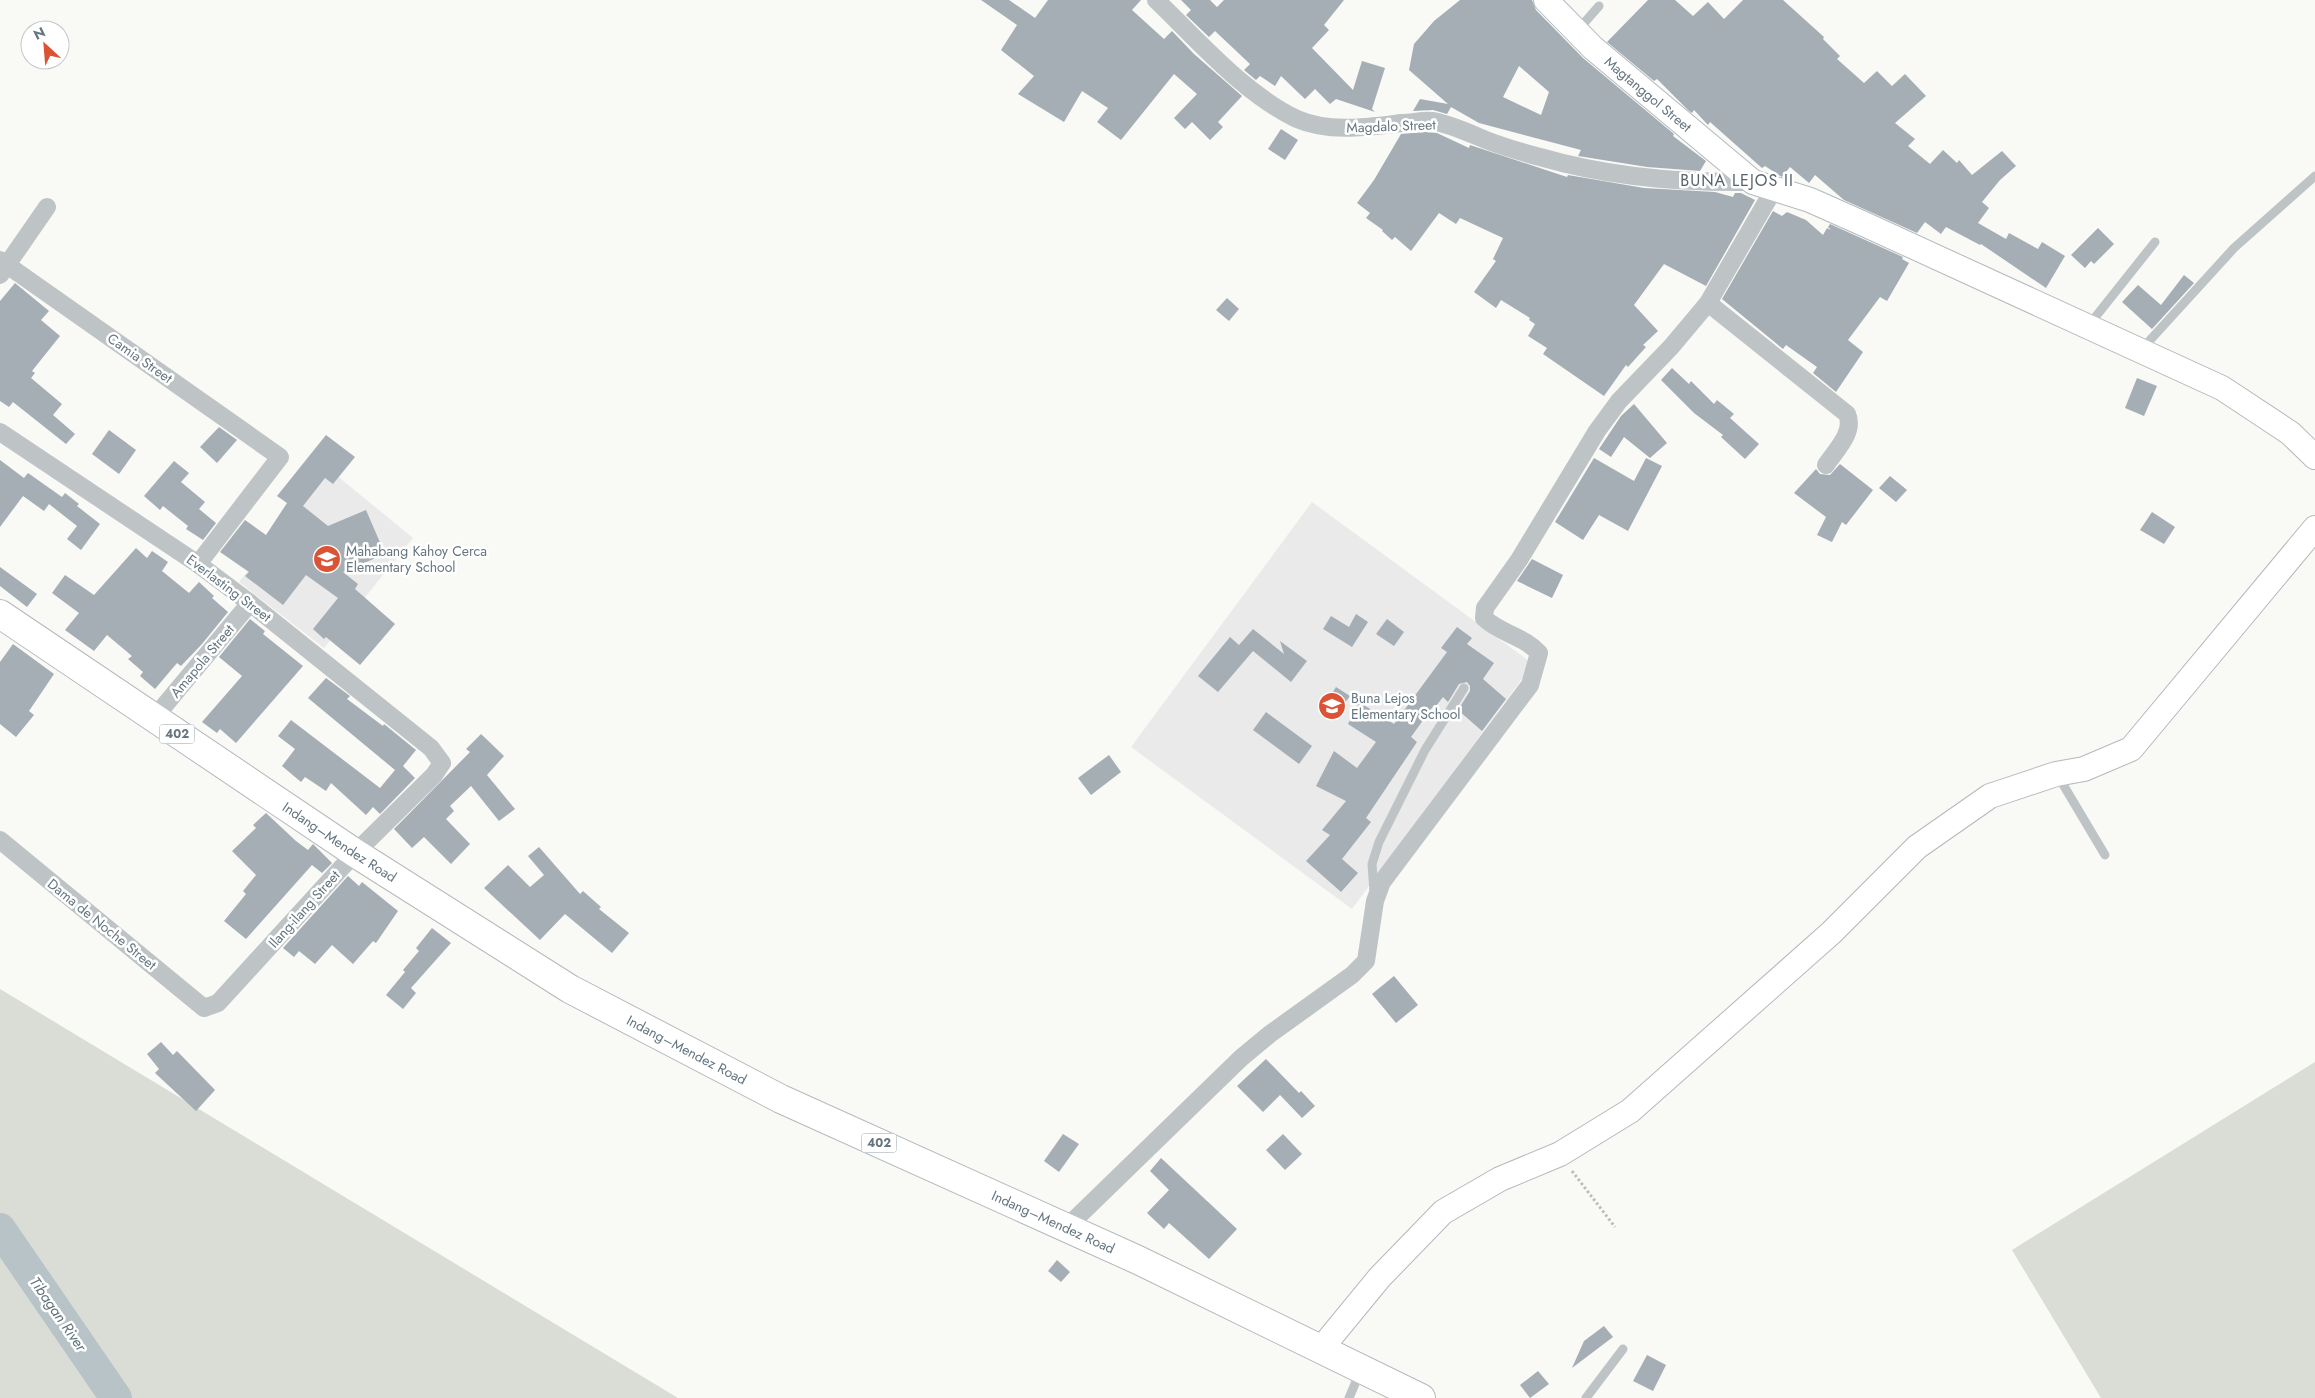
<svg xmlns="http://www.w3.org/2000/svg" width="2315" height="1398" font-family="Jost,sans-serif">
  <rect width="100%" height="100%" fill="#f9f9f6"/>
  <g fill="#eaeaea">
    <polygon points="330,470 413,538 324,648 239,582"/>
    <polygon points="1312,502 1533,664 1352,909 1131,747"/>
  </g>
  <g fill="#d9ddd6">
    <polygon points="0,989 678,1398 0,1398"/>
    <polygon points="2315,1062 2315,1398 2101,1398 2012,1250"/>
  </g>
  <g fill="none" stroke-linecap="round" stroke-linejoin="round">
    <polyline stroke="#b7c3c7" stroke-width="32" points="0,1229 116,1398"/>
  </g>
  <g fill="#a5aeb4" fill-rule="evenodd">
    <polygon points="981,0 1009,0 1035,18 1048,0 1141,0 1132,10 1164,39 1172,31 1194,54 1242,96 1218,122 1223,127 1210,140 1192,122 1185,129 1174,118 1197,94 1174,74 1121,140 1097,122 1108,108 1082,91 1064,122 1018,94 1034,76 1001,50 1017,25"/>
    <polygon points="1181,0 1210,0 1217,7 1224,0 1344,0 1324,25 1329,30 1312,48 1353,90 1362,61 1385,68 1372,109 1375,112 1336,99 1330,104 1315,89 1305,99 1281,76 1275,86 1260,76 1256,80 1244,70 1250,64 1215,31 1209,37 1186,15 1191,10"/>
    <path d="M1460,0H1532L1536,10L1583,58L1674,134L1673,136L1706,161L1700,171L1647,167L1578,156L1581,150L1479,123L1451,107L1447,114L1433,110L1413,111L1420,99L1448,104L1409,70L1414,44L1434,21ZM1519,66L1549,92L1541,115L1503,97Z"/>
    <polygon points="1648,0 1675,0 1693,16 1708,2 1724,19 1743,0 1783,0 1824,37 1823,39 1840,56 1837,59 1864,83 1877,71 1892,86 1905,74 1926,96 1895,123 1915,139 1908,146 1930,164 1943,150 1957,163 1959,160 1972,175 2002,151 2016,166 2000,180 1982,202 1989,208 1978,223 2006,239 2009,233 2038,249 2042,242 2065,256 2046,288 1981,244 1980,245 1946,227 1941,234 1925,222 1917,233 1844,200 1815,175 1809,183 1790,167 1782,177 1765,166 1762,168 1710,122 1708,125 1694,110 1692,113 1689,111 1657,79 1654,81 1607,42"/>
    <polygon points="1281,129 1298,140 1285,160 1268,149"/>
    <polygon points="1425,132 1437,133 1469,148 1470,145 1567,177 1568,175 1644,188 1715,192 1733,197 1735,193 1741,193 1755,200 1706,286 1664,264 1634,305 1658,331 1643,345 1646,347 1628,367 1626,365 1604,396 1543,354 1547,348 1528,336 1535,324 1529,320 1530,318 1501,300 1496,308 1474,292 1496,261 1493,259 1503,238 1460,218 1456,224 1439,213 1411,251 1395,237 1392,240 1382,231 1383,230 1366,218 1370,213 1357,203 1374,180 1401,134"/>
    <polygon points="1773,211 1782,216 1787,212 1806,220 1823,235 1827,228 1831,230 1828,227 1830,224 1903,257 1902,259 1909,263 1887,301 1880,297 1848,340 1863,352 1836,392 1813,373 1817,367 1786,345 1783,349 1722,299"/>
    <polygon points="2098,228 2114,244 2094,264 2091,261 2085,268 2071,255"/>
    <polygon points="2184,275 2194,283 2152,329 2122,302 2138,285 2161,305"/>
    <polygon points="15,283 49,311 41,320 60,336 32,371 35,373 31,378 62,404 53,415 75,434 66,444 13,402 9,407 0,401 0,301"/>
    <polygon points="1227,298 1239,309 1229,321 1216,310"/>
    <polygon points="1672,368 1689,384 1691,381 1714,404 1717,400 1734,414 1730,418 1759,444 1745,459 1721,437 1723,435 1694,413 1661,380"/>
    <polygon points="2137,378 2157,386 2144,416 2125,408"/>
    <polygon points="1634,404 1667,443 1650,458 1624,437 1611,457 1599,449 1621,416"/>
    <polygon points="219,427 237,440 217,463 200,447"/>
    <polygon points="109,430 136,450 119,474 92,454"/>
    <polygon points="326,435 355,457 333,484 325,478 303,506 328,526 366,510 385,554 343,572 358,584 355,589 395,624 360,665 326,637 324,639 313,629 338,598 306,575 283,605 245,576 249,572 220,552 245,520 266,535 287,503 277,496"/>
    <polygon points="1594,458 1634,481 1646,458 1662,466 1628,531 1599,515 1583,540 1555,522"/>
    <polygon points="0,460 24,478 28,473 62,497 65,493 79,504 77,506 100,524 81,550 67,539 77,526 49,504 44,511 23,496 0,527"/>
    <polygon points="174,461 189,473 181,482 205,502 199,509 216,523 203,540 186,529 188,526 163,506 160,510 144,496"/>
    <polygon points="1840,464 1873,490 1846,525 1842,522 1832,542 1817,535 1826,517 1794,493 1816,469 1820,474 1830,475"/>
    <polygon points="1890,476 1907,490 1896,502 1879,488"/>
    <polygon points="2152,512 2175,527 2164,544 2140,530"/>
    <polygon points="136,548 147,558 152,551 168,562 162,571 189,593 199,582 214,596 212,598 228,612 202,644 181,666 177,663 155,689 140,676 143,672 128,659 132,656 107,635 94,651 65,630 79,613 52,593 65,575 94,595"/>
    <polygon points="1532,559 1563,575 1552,598 1517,581"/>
    <polygon points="0,567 37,594 27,607 0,586"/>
    <polygon points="1356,614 1368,622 1352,647 1323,629 1331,616 1349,627"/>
    <polygon points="250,619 265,631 263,634 303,666 236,743 220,729 217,733 202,722 242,676 219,657"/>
    <polygon points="1387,619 1404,632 1394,646 1376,634"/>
    <polygon points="1457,627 1472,638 1467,644 1494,663 1483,679 1506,699 1482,731 1458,710 1470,691 1470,686 1467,682 1459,684 1448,702 1443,697 1436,706 1434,705 1411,737 1417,742 1366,818 1371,822 1342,859 1358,873 1341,892 1306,861 1330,835 1322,830 1346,801 1316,786 1334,751 1357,768 1376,742 1348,724 1359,702 1394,724 1447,652 1441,648"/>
    <polygon points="1253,629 1284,654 1280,641 1307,661 1291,682 1253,651 1218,692 1198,676 1230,637 1239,645"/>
    <polygon points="13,644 54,674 29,711 34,715 16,737 0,724 0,662"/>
    <polygon points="326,678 350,696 347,699 383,726 384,724 416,750 403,766 415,778 380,814 373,807 366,815 331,783 326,791 305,777 301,782 282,766 295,749 278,736 291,720 380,788 395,770 308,698"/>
    <polygon points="1336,687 1350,696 1335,716 1323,708"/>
    <polygon points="1266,712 1312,746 1299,764 1253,730"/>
    <polygon points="481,734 504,756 487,775 515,809 499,821 471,786 450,806 454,811 446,819 470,844 451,864 424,837 412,848 394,829 470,752 466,749"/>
    <polygon points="1109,755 1121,772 1091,795 1078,778"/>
    <polygon points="266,813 296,841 308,850 313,844 332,863 322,873 312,865 246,939 224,921 246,894 243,891 256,875 232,851 256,828 253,825"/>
    <polygon points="539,847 580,894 583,891 601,907 599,909 629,933 612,953 565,914 540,940 484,888 508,865 530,887 544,875 528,856"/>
    <polygon points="348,876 359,886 362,882 398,911 376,943 373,941 353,964 332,945 315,964 299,951 294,957 283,948"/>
    <polygon points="432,928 451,943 411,988 416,993 403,1009 386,995 405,972 403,970 419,951 416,948"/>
    <polygon points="1394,976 1418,1005 1396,1023 1372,994"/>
    <polygon points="161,1042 173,1055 177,1051 215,1090 196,1111 155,1073 159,1069 147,1054"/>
    <polygon points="1266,1059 1299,1093 1301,1091 1315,1106 1302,1118 1280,1095 1263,1112 1237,1086"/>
    <polygon points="1063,1134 1079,1144 1059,1172 1044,1161"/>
    <polygon points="1283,1134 1302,1154 1285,1170 1266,1150"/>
    <polygon points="1161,1158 1237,1229 1209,1259 1169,1223 1164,1229 1147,1213 1169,1190 1150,1171"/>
    <polygon points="1057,1260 1070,1272 1061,1282 1048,1271"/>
    <polygon points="1604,1326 1613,1337 1572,1368 1584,1341"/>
    <polygon points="1647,1355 1666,1365 1653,1391 1633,1381"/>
    <polygon points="1538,1371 1549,1384 1530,1398 1520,1385"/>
  </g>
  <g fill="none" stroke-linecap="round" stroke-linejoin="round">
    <g stroke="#b3b9bd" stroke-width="26">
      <g id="secondary">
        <path id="s1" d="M1546,0L1593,48L1753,182L1810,200L1864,224L2222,388L2290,433L2315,457"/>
        <polyline points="1320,1350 1380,1277 1443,1212 1500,1179 1560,1154 1630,1111 1831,933 1917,847 1990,796 2056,774 2084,769 2131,749 2315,528"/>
      </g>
    </g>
    <g stroke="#b4b9bd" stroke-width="30">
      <g id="primary">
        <path id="s2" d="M0,614L355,853L570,989L781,1099L1138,1260L1421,1398"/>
      </g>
    </g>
    <polyline stroke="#b9bdbf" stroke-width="3" stroke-dasharray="2.5 2.5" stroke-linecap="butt" points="1572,1171 1615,1227"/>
    <g stroke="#bec3c6" stroke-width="9">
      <polyline points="1577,31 1599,6"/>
      <polyline points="2089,325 2155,242"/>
      <polyline points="2141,350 2234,248 2315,176"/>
      <polyline points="2058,776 2105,855"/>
      <polyline points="1374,892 1372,864 1379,842 1425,750 1464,688"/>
      <polyline points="1349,1398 1360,1372"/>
      <polyline points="1586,1398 1623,1349"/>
    </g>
    <g stroke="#bec3c6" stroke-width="18">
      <path d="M1156,0C1198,40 1244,94 1297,119C1329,133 1368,127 1402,123C1412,123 1422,120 1432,121C1450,124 1469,133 1486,140C1504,147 1521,152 1540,157C1609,177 1681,183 1753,182"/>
      <polyline points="0,260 280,457 198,564"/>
      <polyline points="0,275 47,207"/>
      <path d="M1708,303L1847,414C1855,432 1836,450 1826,465"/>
      <polyline points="0,432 198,564 250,603 431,748 442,763 434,775 355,853 218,1003 204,1008 0,840"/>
      <polyline points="154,718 250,603"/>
      <path d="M1067,1227L1241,1058L1270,1034L1352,975L1366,961L1375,901L1382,882L1530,685L1539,653C1524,636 1501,634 1484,618L1485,608L1519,560L1597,431L1619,401L1671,347L1708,303L1774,189"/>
    </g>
    <use href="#secondary" stroke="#fff" stroke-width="24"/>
    <use href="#primary" stroke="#fff" stroke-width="28"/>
  </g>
  <defs>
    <g id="school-disc" transform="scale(1.4375)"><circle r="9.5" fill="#db5235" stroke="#fff"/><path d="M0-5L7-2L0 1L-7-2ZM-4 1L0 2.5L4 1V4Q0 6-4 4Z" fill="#fff"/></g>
  </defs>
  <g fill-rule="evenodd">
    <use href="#school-disc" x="327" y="559"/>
    <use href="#school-disc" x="1332" y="706"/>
  </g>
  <g text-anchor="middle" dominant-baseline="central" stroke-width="5" stroke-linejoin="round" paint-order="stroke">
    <g fill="#fff" stroke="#939fa6" stroke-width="1">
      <rect x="159.5" y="724.5" width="35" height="19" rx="4"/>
      <rect x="861.5" y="1133.5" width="35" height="19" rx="4"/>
    </g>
    <g font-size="12" font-weight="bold" fill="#657680">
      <text x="177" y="734">402</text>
      <text x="879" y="1143">402</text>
    </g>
    <g font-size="14" fill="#657680" stroke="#fff">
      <text stroke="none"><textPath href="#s1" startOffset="139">Magtanggol Street</textPath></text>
      <text transform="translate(1391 126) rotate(-2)">Magdalo Street</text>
      <text transform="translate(140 358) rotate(35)">Camia Street</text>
      <text transform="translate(229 588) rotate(37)">Everlasting Street</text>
      <text transform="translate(202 661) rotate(-50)">Amapola Street</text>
      <text stroke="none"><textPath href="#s2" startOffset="409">Indang–Mendez Road</textPath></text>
      <text transform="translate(304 909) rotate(-48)">Ilang-ilang Street</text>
      <text transform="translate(102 924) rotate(39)">Dama de Noche Street</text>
      <text stroke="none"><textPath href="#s2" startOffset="814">Indang–Mendez Road</textPath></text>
      <text stroke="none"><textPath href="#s2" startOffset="1219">Indang–Mendez Road</textPath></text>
    </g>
    <g font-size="14" fill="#657680" stroke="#fff" text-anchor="start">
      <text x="346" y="551">Mahabang Kahoy Cerca<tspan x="346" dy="16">Elementary School</tspan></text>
      <text x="1351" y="698">Buna Lejos<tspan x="1351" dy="16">Elementary School</tspan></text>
    </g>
    <g font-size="15" font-style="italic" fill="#60747a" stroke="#fff">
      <text transform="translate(58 1314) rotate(55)">Tibagan River</text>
    </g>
    <g font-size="16" letter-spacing="1" fill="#57636b" stroke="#fff">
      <text x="1737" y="180">BUNA LEJOS II</text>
    </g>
  </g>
  <g transform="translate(45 45) rotate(334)"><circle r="24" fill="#ffffff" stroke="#c1c8cc"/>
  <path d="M0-4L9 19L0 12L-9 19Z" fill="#db5235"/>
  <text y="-8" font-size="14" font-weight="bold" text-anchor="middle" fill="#657680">N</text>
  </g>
</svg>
